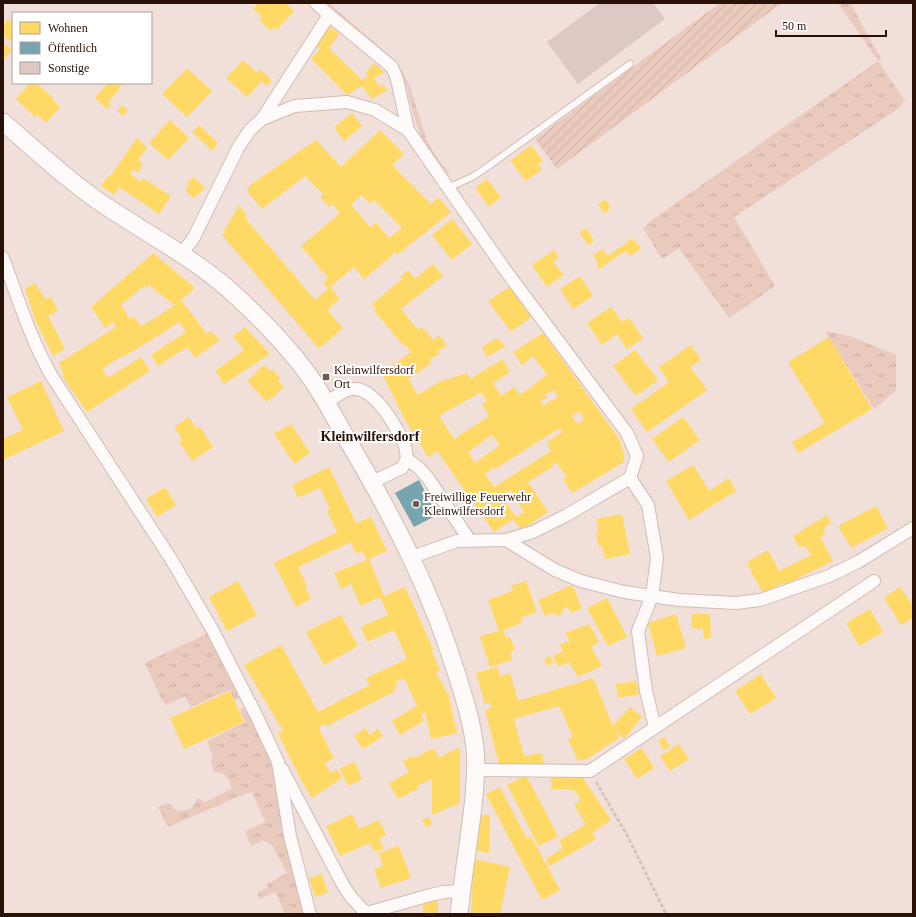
<svg xmlns="http://www.w3.org/2000/svg" width="916" height="917" font-family="Georgia,serif">
  <defs>
    <pattern id="grass-tufts" width="24" height="20" patternUnits="userSpaceOnUse"><rect width="24" height="20" fill="#eacabd"/><path d="M3 7l-1-3M5 7V3M7 7l1-3M15 17l-1-3M17 17v-4M19 17l1-3" fill="none" stroke="#c9aca1"/></pattern>
    <pattern id="garden-furrows" width="10" height="10" patternUnits="userSpaceOnUse"><rect width="10" height="10" fill="#eacabd"/><path d="M-1 1l2-2M0 10L10 0M9 11l2-2" fill="none" stroke="#c9aca1"/></pattern>
  </defs>
  <rect width="100%" height="100%" fill="#f0e0d9"/>
  <g fill="url(#grass-tufts)">
    <polygon points="325,3 329,3 396,61 409,84 427,141 440,162 449,172 447,174 439,166 422,138 416,123 406,84 398,68 383,52"/>
    <polygon points="838,3 850,3 852,6 881,59 878,61 905,101 898,109 734,217 775,286 729,318 679,248 662,259 643,228 652,220 878,61"/>
    <polygon points="825,331 850,336 896,355 896,391 874,409"/>
    <polygon points="99,456 201,617 240,697 235,700 229,690 191,707 185,696 166,705 162,700 145,663 206,634 197,616 166,562"/>
    <path d="M246,706L264,745L274,772L306,914H285L276,892L260,899L257,893L268,887L267,884L287,873L272,845L263,840L251,846L245,831L265,822L252,791L168,827L158,807L168,803L177,811C190,810 193,810 197,798L205,802L231,789L230,781L222,773L214,772L211,761L213,757L207,741L245,722L240,710Z"/>
  </g>
  <polygon fill="url(#garden-furrows)" points="720,3 782,3 557,169 535,139"/>
  <g fill="#ffd966" fill-rule="evenodd">
    <polygon points="258,3 286,3 294,11 277,30 274,27 271,31 259,20 262,17 253,9"/>
    <polygon points="9,19 13,23 13,38 9,41 3,35 3,26"/>
    <polygon points="329,26 339,34 329,48 362,80 368,76 366,73 374,63 384,72 374,78 379,87 383,84 387,90 372,99 362,86 347,95 311,59 320,49 316,47"/>
    <polygon points="3,42 12,50 3,60"/>
    <polygon points="243,60 257,73 260,69 272,80 267,86 262,81 247,97 226,78"/>
    <polygon points="187,68 212,91 187,117 162,94"/>
    <polygon points="30,83 36,83 53,98 52,99 60,107 46,123 38,115 35,117 16,99"/>
    <polygon points="108,83 123,83 118,89 119,90 108,102 111,105 107,109 95,98"/>
    <polygon points="122,105 128,110 123,116 117,111"/>
    <polygon points="352,113 362,126 344,141 334,127"/>
    <polygon points="170,120 189,138 168,160 149,143"/>
    <polygon points="199,125 218,143 212,151 192,132"/>
    <path d="M380,130L404,154L392,165L431,204L439,198L451,212L397,255L395,251L392,253L394,254L364,279L354,267L330,287L340,299L327,310L343,328L319,349L222,235L239,205L247,215L245,218L315,300L328,289L323,282L328,278L301,246L340,213L333,204L329,207L320,197L323,194L305,176L262,209L247,191L250,185L316,140L341,167ZM362,195L370,204L374,200L402,228L389,238L376,223L370,227L351,205Z"/>
    <polygon points="137,138 147,148 138,160 143,163 138,173 133,169 130,174 140,181 143,178 171,196 159,214 119,187 114,195 101,186 107,177 109,178"/>
    <polygon points="531,145 543,161 538,164 542,169 526,181 510,161"/>
    <polygon points="193,177 205,188 199,194 198,193 194,198 185,191 189,185 187,183"/>
    <polygon points="487,179 501,197 489,207 475,188"/>
    <polygon points="605,199 611,208 604,213 598,205"/>
    <polygon points="452,219 472,244 452,260 432,235"/>
    <polygon points="586,228 594,240 588,245 579,232"/>
    <polygon points="633,238 641,249 630,256 625,251 599,269 596,265 598,263 593,255 603,249 608,256"/>
    <polygon points="554,250 559,258 553,261 563,275 547,287 532,265"/>
    <path d="M153,253L195,288L181,300L207,334L211,331L220,340L195,358L187,347L158,366L151,355L186,332L179,322L161,334L123,357L122,356L102,369L108,378L141,357L150,371L87,412L62,376L64,375L59,363L116,327L113,322L105,328L91,307ZM149,285L174,305L159,316L141,326L134,317L130,319L121,305L144,286L146,288Z"/>
    <path d="M433,264L443,276L401,309L418,330L422,327L433,340L439,335L447,346L437,351L440,354L429,360L432,363L408,379L418,395L439,382L467,373L470,379L503,359L510,372L493,383L501,396L514,387L520,395L547,375L533,356L522,365L513,352L543,333L620,440L624,456V462L572,493L563,479L567,477L556,462L553,464L554,466L528,482L548,512L521,530L513,519L494,532L437,451L428,457L404,418L382,373L411,352L404,344L403,345L374,311L376,309L372,304L402,279L400,277L408,270L415,279ZM554,390L557,395V397L543,406L540,402L547,398L545,395ZM481,392L487,402L482,404L489,416L454,439L439,416ZM579,411L584,419L577,424L572,416ZM560,428L562,432L547,442L551,451L494,487L485,474L494,467L495,469ZM492,435L500,445L475,463L468,452ZM510,490L524,512L516,517L501,496Z"/>
    <polygon points="580,276 593,296 573,309 560,289"/>
    <polygon points="35,283 45,299 51,297 58,311 48,316 65,349 53,356 36,322 25,289"/>
    <polygon points="509,287 531,317 511,332 488,301"/>
    <polygon points="611,307 622,322 629,318 643,338 627,349 617,334 602,345 587,323"/>
    <polygon points="245,327 270,354 224,384 215,371 244,350 233,337"/>
    <polygon points="829,337 872,409 798,453 792,442 825,423 788,362"/>
    <polygon points="497,338 506,346 487,357 482,347"/>
    <polygon points="691,345 701,360 690,367 707,390 647,432 631,409 669,382 659,367"/>
    <polygon points="635,350 658,380 636,396 613,366"/>
    <polygon points="264,365 270,371 272,369 280,378 278,381 284,387 267,402 247,381"/>
    <polygon points="41,381 64,431 3,460 3,439 23,430 7,397"/>
    <polygon points="189,417 197,429 200,427 213,447 192,461 179,442 182,439 174,427"/>
    <polygon points="683,417 700,440 669,462 652,439"/>
    <polygon points="291,424 310,453 294,464 274,434"/>
    <polygon points="693,465 709,491 729,478 736,491 689,520 666,481"/>
    <polygon points="329,467 356,523 371,517 387,551 369,559 384,596 405,587 433,649 431,649 440,671 436,672 447,693 448,693 457,733 431,739 425,712 421,715 424,721 400,735 392,721 417,706 404,678 395,682 397,685 393,692 327,726 325,724 318,727 334,758 325,763 330,773 337,769 342,778 312,798 300,778 278,734 283,731 244,665 281,645 318,712 370,685 366,678 407,659 394,630 367,642 361,627 388,615 380,597 360,606 351,584 341,589 334,573 367,560 362,551 356,554 351,542 298,567 307,586 305,587 311,599 296,607 274,563 337,532 327,511 330,509 320,488 298,498 292,485"/>
    <polygon points="165,487 176,505 157,517 146,499"/>
    <polygon points="876,506 888,528 851,548 838,526"/>
    <polygon points="622,514 630,554 605,559 602,546 599,547 596,534 599,533 596,519"/>
    <polygon points="827,515 831,523 823,528 826,533 820,537 833,561 784,585 783,583 763,593 751,572 752,572 747,562 768,550 779,571 811,555 806,546 799,547 793,536"/>
    <polygon points="238,581 257,615 227,631 209,597"/>
    <polygon points="526,581 537,612 520,618 522,623 503,630 506,638 510,637 515,650 510,652 512,660 490,667 480,636 499,631 488,600 513,591 511,586"/>
    <polygon points="572,585 582,608 572,613 567,607 562,609 564,612 557,616 554,612 545,616 538,600"/>
    <polygon points="900,587 913,606 913,618 901,625 884,598"/>
    <polygon points="607,598 627,637 608,646 587,608"/>
    <polygon points="870,609 883,632 859,646 846,623"/>
    <polygon points="676,614 686,648 657,656 648,623"/>
    <polygon points="692,614 710,614 711,638 704,639 703,629 691,628"/>
    <polygon points="341,615 358,646 324,665 306,632"/>
    <polygon points="589,624 599,642 591,647 602,666 578,677 569,662 558,667 553,656 563,651 560,644 570,641 565,633"/>
    <polygon points="550,656 553,663 547,666 544,659"/>
    <polygon points="498,667 500,676 510,673 518,701 593,678 613,726 630,707 642,717 624,739 616,731 619,738 587,759 578,761 568,739 573,737 559,706 514,719 524,756 542,753 544,764 499,764 485,710 492,708 490,703 485,704 476,673"/>
    <polygon points="761,674 776,698 750,714 735,691"/>
    <polygon points="636,681 639,694 618,698 616,684"/>
    <polygon points="230,691 244,722 184,749 170,718"/>
    <polygon points="365,728 370,735 378,729 383,736 363,749 354,736"/>
    <polygon points="664,737 670,746 664,750 658,741"/>
    <polygon points="679,744 689,759 670,771 660,756"/>
    <polygon points="460,747 460,803 432,815 432,779 417,786 418,789 398,799 389,783 409,772 403,761 412,756 414,758 434,748 439,758"/>
    <polygon points="642,748 654,768 637,779 624,759"/>
    <polygon points="355,762 362,780 348,786 340,768"/>
    <polygon points="526,775 558,836 539,846 507,785"/>
    <polygon points="551,775 581,775 611,820 592,833 596,839 550,866 546,859 563,848 559,841 586,824 574,805 581,800 574,790 551,789"/>
    <polygon points="500,787 527,839 531,836 560,890 542,900 486,794"/>
    <polygon points="352,814 359,829 379,820 386,835 379,838 384,849 374,852 370,843 340,856 326,826"/>
    <polygon points="480,815 490,815 489,853 477,851"/>
    <polygon points="429,817 432,824 426,827 422,820"/>
    <polygon points="399,846 411,878 381,888 374,869 383,866 379,853"/>
    <polygon points="474,859 510,867 500,914 471,914 472,893 467,892"/>
    <polygon points="322,874 328,893 315,897 309,878"/>
    <polygon points="438,901 438,914 423,914 423,902"/>
  </g>
  <polygon fill="#76a5af" points="419,480 437,515 414,527 395,493"/>
  <polygon fill="#dec8c4" points="600,3 653,3 665,19 578,84 547,42"/>
  <g fill="none" stroke-linecap="round" stroke-linejoin="round">
    <g stroke="#d1bcb4" stroke-width="8">
      <polyline id="lane" points="448,188 472,177 483,170 630,64"/>
    </g>
    <g stroke="#d1bcb4" stroke-width="14">
      <g id="street">
        <polyline points="329,15 392,67 397,79 408,130 503,267 627,433 637,456 630,478 567,515 533,532 506,540 457,541 412,557"/>
        <polyline points="262,119 295,106 347,102 375,110 408,130"/>
        <polyline points="182,253 193,239 238,148 249,131 262,119 329,15 316,3"/>
        <path d="M3,258C18,298 30,338 51,375L171,559L213,631L258,719L278,762L290,836L310,914"/>
        <path d="M326,403C334,398 344,389 353,389C374,387 395,425 403,441C406,446 406,453 407,459L402,468L372,482"/>
        <polyline points="407,459 419,468 428,478 470,541"/>
        <polyline points="630,478 648,505 657,558 652,596 638,631 646,691 655,727"/>
        <polyline points="506,540 555,570 581,581 624,592 679,600 736,603 760,600 829,576 858,562 913,528"/>
        <polyline points="282,769 343,885 351,897 366,913"/>
        <polyline points="476,770 590,771 874,581"/>
        <polyline points="363,914 434,894 444,892 462,891"/>
      </g>
    </g>
    <g stroke="#d1bcb4" stroke-width="19">
      <path id="secondary" d="M3,122C40,154 76,188 118,214C158,240 199,262 235,295C262,320 296,355 316,386C329,406 339,426 351,446C394,519 431,591 456,672C464,697 472,722 475,748C477,764 475,781 474,797C470,836 463,875 459,914"/>
    </g>
    <polyline stroke="#c9c2be" stroke-width="2.5" stroke-dasharray="4 2" stroke-linecap="butt" points="596,782 627,835 666,914"/>
    <use href="#lane" stroke="#fdfaf9" stroke-width="6"/>
    <use href="#street" stroke="#fdfaf9" stroke-width="12"/>
    <use href="#secondary" stroke="#fdfaf9" stroke-width="17"/>
  </g>
  <g fill="#6f5950" stroke="#fff" stroke-width="1.5">
    <rect x="322" y="373" width="8" height="8" rx="2"/>
    <circle cx="416" cy="504" r="4"/>
  </g>
  <g text-anchor="middle" dominant-baseline="central" stroke-width="4" stroke-linejoin="round" paint-order="stroke">
    <g font-size="12" fill="#2a1107" stroke="#fff" text-anchor="start">
      <text x="334" y="370">Kleinwilfersdorf<tspan x="334" dy="14">Ort</tspan></text>
      <text x="424" y="497">Freiwillige Feuerwehr<tspan x="424" dy="14">Kleinwilfersdorf</tspan></text>
    </g>
    <g font-size="14" font-weight="bold" fill="#2a1107" stroke="#fff">
      <text x="370" y="436">Kleinwilfersdorf</text>
    </g>
  </g>
  <rect width="916" height="917" fill="none" stroke="#2a1107" stroke-width="8"/>
  <rect x="12" y="12" width="140" height="72" fill="#ffffff" stroke="#aaa09c"/>
  <rect x="20" y="22" width="20" height="12" fill="#ffd966" stroke="#aaa09c"/>
  <text x="48" y="32" font-size="12" fill="#2a1107">Wohnen</text>
  <rect x="20" y="42" width="20" height="12" fill="#76a5af" stroke="#aaa09c"/>
  <text x="48" y="52" font-size="12" fill="#2a1107">Öffentlich</text>
  <rect x="20" y="62" width="20" height="12" fill="#dec8c4" stroke="#aaa09c"/>
  <text x="48" y="72" font-size="12" fill="#2a1107">Sonstige</text>
  <path d="M776 30v6h110v-6" fill="none" stroke="#2a1107" stroke-width="2"/>
  <text x="782" y="30" font-size="12" fill="#2a1107" stroke="#ffffff" stroke-width="3" paint-order="stroke">50 m</text>
</svg>
